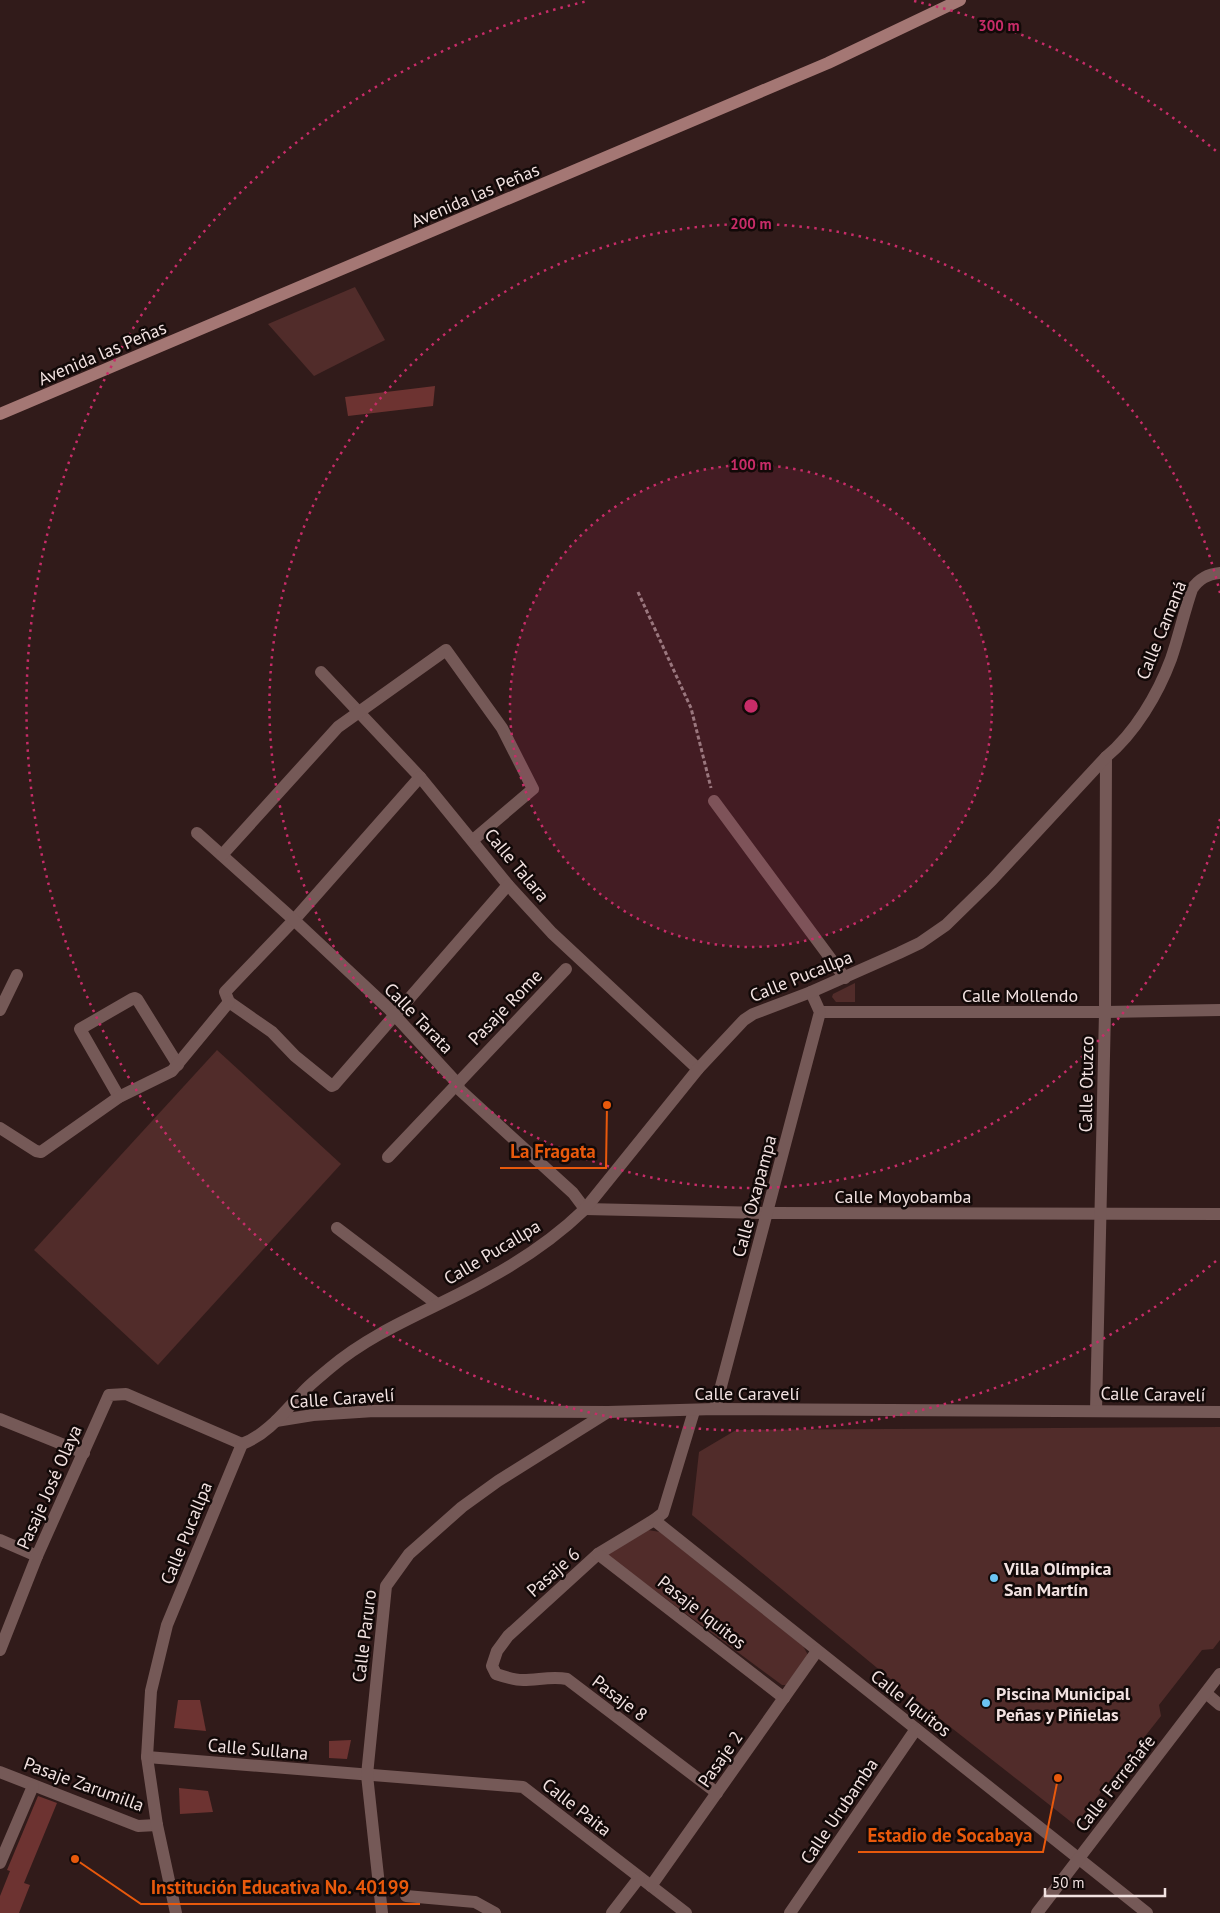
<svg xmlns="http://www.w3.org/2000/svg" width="1220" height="1913" font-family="'PT Sans',sans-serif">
  <rect width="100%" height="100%" fill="#311b1a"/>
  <g fill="#512c2a">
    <polygon points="355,287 385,340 314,376 268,324"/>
    <polygon points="855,983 855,1002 836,1002 832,997 833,994"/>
    <polygon points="217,1050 341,1164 158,1365 34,1250"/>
    <polygon points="1220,1427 1220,1640 1213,1649 1202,1650 1159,1705 1161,1716 1075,1825 911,1696 692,1515 699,1452 736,1430"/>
    <polygon points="648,1530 660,1532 803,1646 808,1655 786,1685 782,1685 607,1555"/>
  </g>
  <g fill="#6d3331">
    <polygon points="435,386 433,406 348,416 345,397"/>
    <polygon points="178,1700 200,1700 206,1731 174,1728"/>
    <polygon points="351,1740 347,1759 329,1758 329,1741"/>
    <polygon points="179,1788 208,1791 213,1812 180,1814"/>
    <polygon points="38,1796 57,1803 24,1883 30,1885 19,1913 0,1913 0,1896 10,1871 7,1870"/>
  </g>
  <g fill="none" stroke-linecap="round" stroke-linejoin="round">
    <polyline stroke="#958281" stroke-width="3" stroke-dasharray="4 2.5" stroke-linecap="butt" points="638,592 691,708 711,788"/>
    <g stroke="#755957" stroke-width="12">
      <polyline points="321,672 420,777 508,885 552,933 698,1069"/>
      <polyline points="420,777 294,920 225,992 229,1002 272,1032 295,1056 332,1086 334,1085 508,885"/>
      <polyline points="714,801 845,978"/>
      <polyline points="197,833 294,920 388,1008 457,1083 460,1090 573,1193 585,1209"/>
      <polyline points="222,855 338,727 446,650 502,728 533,789 473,840"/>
      <polyline points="0,1010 17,975"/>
      <polyline points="820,1012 1105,1012 1220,1010"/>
      <polyline points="119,1097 80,1029 132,999 135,998 137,999 178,1065"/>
      <polyline points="0,1128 36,1151 41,1152 119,1097 172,1071 229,1002"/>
      <polyline points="388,1157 566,969"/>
      <polyline points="585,1209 768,1213 1220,1214"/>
      <polyline points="337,1228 437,1304"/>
      <polyline points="715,1409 820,1012 811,992"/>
      <path d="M694,1411L663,1513L654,1520L598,1554L508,1636L497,1651L492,1666L496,1674C505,1677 514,1680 523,1680C538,1680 552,1676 567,1679L717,1793"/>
      <polyline points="1096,1411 1105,1012 1106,757"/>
      <polyline points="0,1419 84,1453"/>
      <polyline points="276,1421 313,1415 374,1411 608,1412 715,1409 1220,1412"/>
      <polyline points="654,1520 1147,1913"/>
      <polyline points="0,1540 37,1556"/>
      <polyline points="598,1554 784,1698"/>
      <polyline points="0,1650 37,1556 109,1395 126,1394 242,1444"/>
      <polyline points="1207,1694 1220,1705"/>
      <polyline points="147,1757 523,1787 686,1913"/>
      <polyline points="0,1772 138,1826 157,1825"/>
      <polyline points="0,1863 33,1786"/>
      <polyline points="651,1886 817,1651"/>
      <polyline points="406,1896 475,1902 495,1913"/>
      <path d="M176,1913L157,1825L147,1757L151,1691L167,1625L242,1444C269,1434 287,1408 307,1388C314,1381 323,1374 330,1368C377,1328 437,1308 489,1278C524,1259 556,1237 585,1209L698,1069L744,1020L753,1014L811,992L899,953L920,943L946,925L992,880L1106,757C1135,733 1158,694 1171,659C1179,636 1184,612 1192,589C1199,579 1207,574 1220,573"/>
      <polyline points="382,1913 367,1775 386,1586 409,1554 462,1507 498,1481 608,1412"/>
      <polyline points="612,1913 639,1878"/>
      <polyline points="790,1913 916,1729"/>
      <polyline points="1037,1913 1220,1674"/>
    </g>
    <polyline stroke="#a47774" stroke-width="12" points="0,414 828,63 960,0"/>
  </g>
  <circle cx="751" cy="706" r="241" fill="#c72c68" fill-opacity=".12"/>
  <g fill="none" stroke="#c72c68" stroke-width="2.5" stroke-dasharray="2.5 5">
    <circle cx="751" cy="706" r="241"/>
    <path d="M1220 819A482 482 0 1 1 1220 593"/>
    <path d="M1216 1261A724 724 0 1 1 588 1M914 1A724 724 0 0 1 1216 151"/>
  </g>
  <g fill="#6bc3f2" stroke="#120908" stroke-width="2">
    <circle cx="994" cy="1578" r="5"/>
    <circle cx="986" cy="1703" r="5"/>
  </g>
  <g text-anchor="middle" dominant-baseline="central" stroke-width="5" stroke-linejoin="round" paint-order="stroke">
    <g font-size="18" fill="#f2e2e1" stroke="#120908">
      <text transform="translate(475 195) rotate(-23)">Avenida las Peñas</text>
      <text transform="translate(102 353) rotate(-23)">Avenida las Peñas</text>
      <text transform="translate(1161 630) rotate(-68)">Calle Camaná</text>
      <text transform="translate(517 865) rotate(50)">Calle Talara</text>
      <text transform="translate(801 976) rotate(-22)">Calle Pucallpa</text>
      <text x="1020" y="995">Calle Mollendo</text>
      <text transform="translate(505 1007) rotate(-46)">Pasaje Rome</text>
      <text transform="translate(419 1018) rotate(46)">Calle Tarata</text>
      <text transform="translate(1086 1084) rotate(-89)">Calle Otuzco</text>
      <text transform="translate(754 1196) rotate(-75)">Calle Oxapampa</text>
      <text x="903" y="1196">Calle Moyobamba</text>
      <text transform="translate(492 1252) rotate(-31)">Calle Pucallpa</text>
      <text x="747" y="1393">Calle Caravelí</text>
      <text transform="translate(1153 1394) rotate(1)">Calle Caravelí</text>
      <text transform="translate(342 1398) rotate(-4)">Calle Caravelí</text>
      <text transform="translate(49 1487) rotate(-66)">Pasaje José Olaya</text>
      <text transform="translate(186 1533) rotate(-68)">Calle Pucallpa</text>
      <text transform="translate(553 1572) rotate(-42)">Pasaje 6</text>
      <text transform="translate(702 1612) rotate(38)">Pasaje Iquitos</text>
      <text transform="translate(364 1636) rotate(-83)">Calle Paruro</text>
      <text transform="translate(620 1698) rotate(37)">Pasaje 8</text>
      <text transform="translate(911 1703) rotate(38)">Calle Iquitos</text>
      <text transform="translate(258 1749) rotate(5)">Calle Sullana</text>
      <text transform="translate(720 1759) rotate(-55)">Pasaje 2</text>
      <text transform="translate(1115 1783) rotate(-52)">Calle Ferreñafe</text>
      <text transform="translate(84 1784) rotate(20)">Pasaje Zarumilla</text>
      <text transform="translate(577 1807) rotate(38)">Calle Paita</text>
      <text transform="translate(839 1811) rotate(-56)">Calle Urubamba</text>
    </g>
    <g font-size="18" font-weight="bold" fill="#f2e2e1" stroke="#120908" text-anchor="start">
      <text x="1004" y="1568">Villa Olímpica<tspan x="1004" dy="21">San Martín</tspan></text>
      <text x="996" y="1693">Piscina Municipal<tspan x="996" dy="21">Peñas y Piñielas</tspan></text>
    </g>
  </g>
  <circle cx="751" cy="706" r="8" fill="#c72c68" stroke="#120908" stroke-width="2.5"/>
  <g font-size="15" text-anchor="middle" font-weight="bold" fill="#c72c68" stroke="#120908" stroke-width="5" stroke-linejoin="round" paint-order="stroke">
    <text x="999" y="31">300 m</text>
    <text x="751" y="229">200 m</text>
    <text x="751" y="470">100 m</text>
  </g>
  <path fill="none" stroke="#e8590c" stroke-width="2" d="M607 1105L606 1168H500M1058 1778L1043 1852H858M75 1859L141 1904H420"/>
  <g fill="#e8590c" stroke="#120908" stroke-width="2">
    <circle cx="607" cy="1105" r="5"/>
    <circle cx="1058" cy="1778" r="5"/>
    <circle cx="75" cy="1859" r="5"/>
  </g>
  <g font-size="19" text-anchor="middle" font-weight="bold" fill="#e8590c" stroke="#120908" stroke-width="5" stroke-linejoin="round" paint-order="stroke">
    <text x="553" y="1158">La Fragata</text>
    <text x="950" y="1842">Estadio de Socabaya</text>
    <text x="280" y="1894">Institución Educativa No. 40199</text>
  </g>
  <path d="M1045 1888v8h120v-8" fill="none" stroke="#f2e2e1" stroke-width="2.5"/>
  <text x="1052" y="1888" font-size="15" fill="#f2e2e1" stroke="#120908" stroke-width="4" paint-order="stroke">50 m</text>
</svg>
